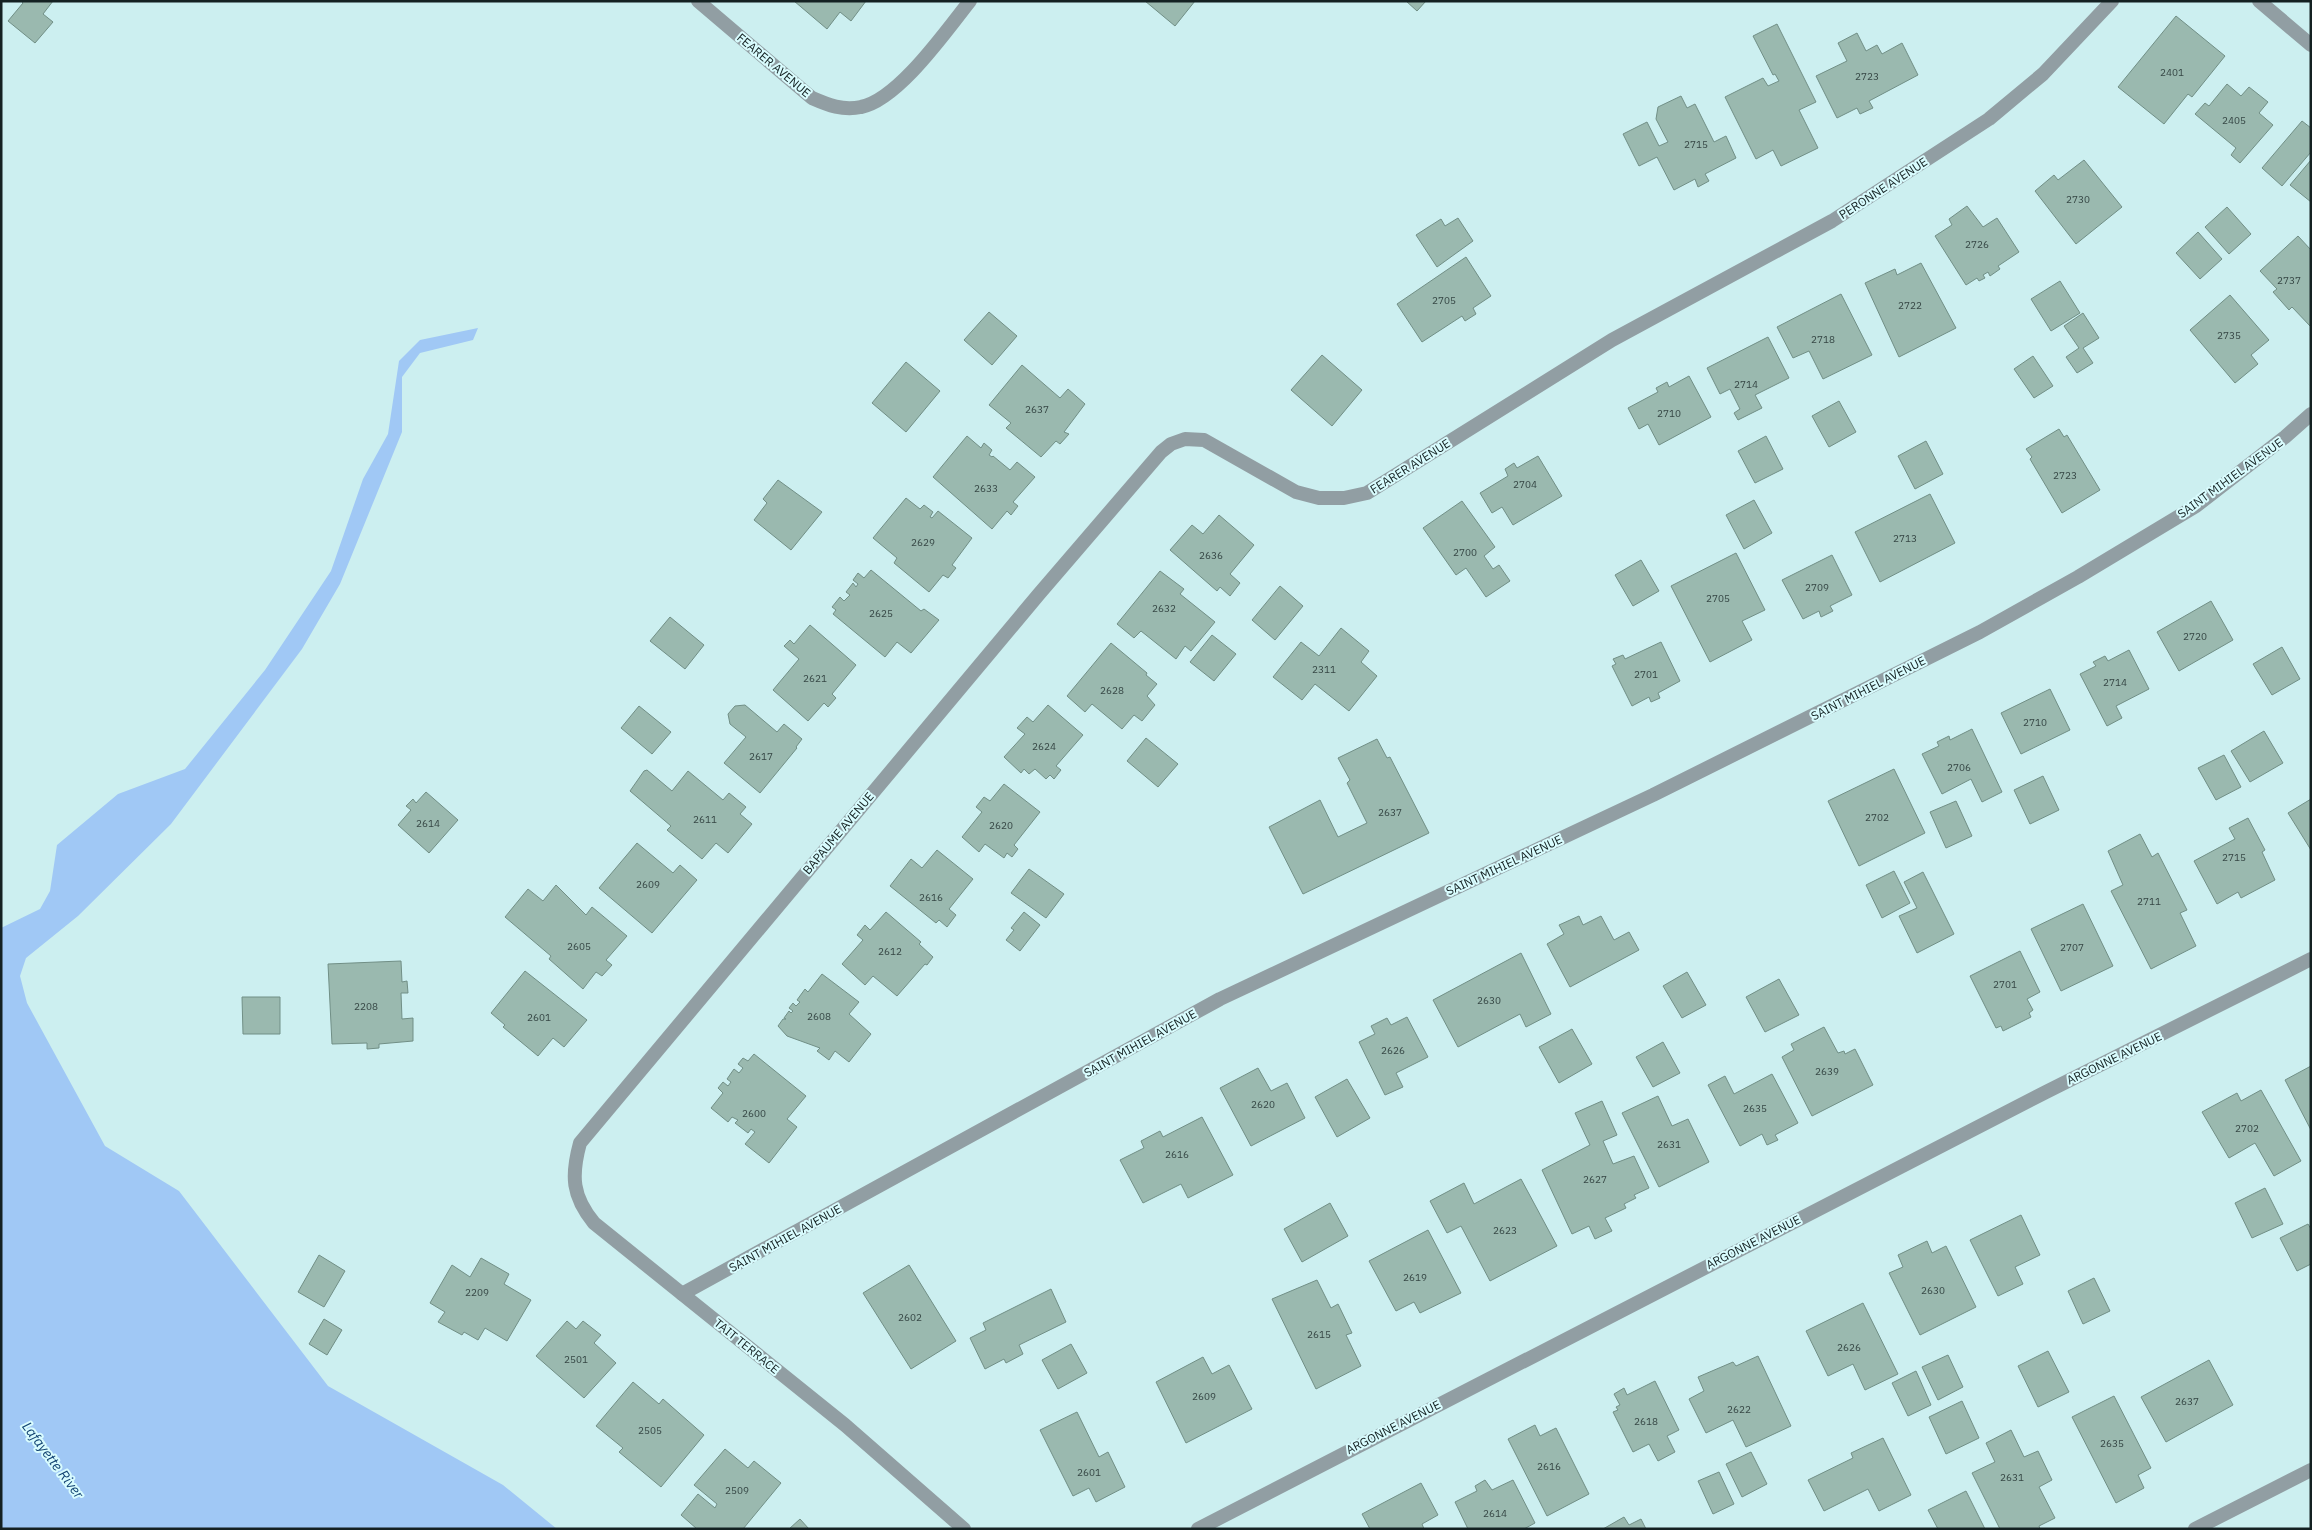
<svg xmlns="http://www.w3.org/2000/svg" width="2312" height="1530" font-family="'IBM Plex Sans',sans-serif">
  <rect width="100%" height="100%" fill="#cceff0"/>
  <polygon fill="#a0c8f5" points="478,328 473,340 420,353 402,377 402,432 340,584 302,649 171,824 78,916 26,958 20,976 27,1003 105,1146 179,1191 328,1386 503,1485 557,1529 1,1529 1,928 40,909 50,891 57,845 118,794 185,769 265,670 331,571 363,479 388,434 399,361 420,340"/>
  <g fill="#9ab9af" stroke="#718f86">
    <polygon points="21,1 53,1 43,14 53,22 35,43 8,21 23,3"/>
    <polygon points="794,1 866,1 851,21 840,12 827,29"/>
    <polygon points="1145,1 1195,1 1175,26"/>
    <polygon points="1406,1 1426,1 1417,11"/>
    <polygon points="2176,16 2225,56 2192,97 2188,94 2164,124 2118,87"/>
    <polygon points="1777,24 1816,102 1799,110 1818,148 1781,166 1773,150 1756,159 1725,97 1763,78 1768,86 1779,81 1775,74 1773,75 1753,36"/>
    <polygon points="1857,33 1866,51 1877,45 1882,54 1902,43 1918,75 1869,101 1873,108 1860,114 1857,108 1837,118 1816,76 1847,61 1838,43"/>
    <polygon points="2227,84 2241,96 2249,87 2268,102 2259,113 2273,125 2240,163 2231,155 2236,148 2195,114 2205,103 2209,106"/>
    <polygon points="1681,96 1687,108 1695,104 1714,142 1726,136 1736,158 1705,174 1709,181 1698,187 1695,179 1674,190 1657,157 1639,166 1623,134 1647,122 1659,146 1668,142 1656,119 1658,107"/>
    <polygon points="2302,121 2311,128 2311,152 2282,186 2262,168"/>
    <polygon points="2084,160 2122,207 2076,244 2035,191 2054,175 2058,180"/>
    <polygon points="2311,160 2311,202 2290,185"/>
    <polygon points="1967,206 1983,227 1997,218 2019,252 1998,266 2000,269 1990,276 1988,272 1983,275 1985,278 1979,281 1977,278 1966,285 1935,236 1952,225 1949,219"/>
    <polygon points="2227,207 2251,234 2229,254 2205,227"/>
    <polygon points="1458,218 1473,241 1437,267 1416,235 1441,219 1445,226"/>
    <polygon points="2198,232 2222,259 2200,279 2176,253"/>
    <polygon points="2298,236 2311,250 2311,327 2292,307 2289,310 2273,292 2277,289 2260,271"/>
    <polygon points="1466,257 1491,296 1473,308 1476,314 1465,321 1462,316 1422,342 1397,304"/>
    <polygon points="1921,263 1956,328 1899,357 1865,283 1895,269 1897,275"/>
    <polygon points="2060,281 2080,313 2051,331 2031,299"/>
    <polygon points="1841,294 1872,355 1823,379 1809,351 1793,358 1777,327"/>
    <polygon points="2230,295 2269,340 2251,355 2258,364 2235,383 2190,330"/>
    <polygon points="989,312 1017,336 992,365 964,340"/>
    <polygon points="2083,313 2099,338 2083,348 2093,363 2077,373 2066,357 2079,348 2064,326"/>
    <polygon points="1768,337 1789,378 1755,395 1762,408 1738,420 1734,413 1740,409 1730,389 1720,394 1707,368"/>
    <polygon points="1322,355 1362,390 1332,426 1291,390"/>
    <polygon points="2033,356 2053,386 2034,398 2014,369"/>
    <polygon points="906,362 940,391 906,432 872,403"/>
    <polygon points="1022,365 1060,398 1068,389 1085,404 1064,432 1069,434 1060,444 1056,441 1041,457 1006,428 1011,423 989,405"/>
    <polygon points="1689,376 1711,417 1659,445 1648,424 1639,429 1628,408 1658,392 1656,388 1667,382 1669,387"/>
    <polygon points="1839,401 1856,432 1829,447 1812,416"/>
    <polygon points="2059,429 2064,437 2067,435 2100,490 2062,513 2030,459 2032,457 2026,449"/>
    <polygon points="967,436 981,448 984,443 992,450 989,455 992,457 993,456 1010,470 1017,462 1035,477 1013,502 1018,506 1011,515 1007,511 992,529 933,477"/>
    <polygon points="1766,436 1783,469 1755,483 1738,451"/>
    <polygon points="1926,441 1943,474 1915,489 1898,456"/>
    <polygon points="1538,456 1562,496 1513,525 1502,507 1492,513 1480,493 1508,476 1505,469 1514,463 1517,468"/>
    <polygon points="778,480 822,512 791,550 754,520 767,503 763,499"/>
    <polygon points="1930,494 1955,543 1880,582 1855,532"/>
    <polygon points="906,498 920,509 924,505 933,512 930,517 932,518 938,511 972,538 952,565 956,568 948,578 943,575 929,592 894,563 897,558 873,538"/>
    <polygon points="1754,500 1772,533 1744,549 1726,515"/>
    <polygon points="1462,501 1495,547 1484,556 1493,569 1499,565 1510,581 1486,597 1466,568 1456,575 1423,528"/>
    <polygon points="1219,515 1254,545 1230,574 1240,583 1230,596 1220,587 1217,591 1170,550 1192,525 1203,534"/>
    <polygon points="1736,553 1765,610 1742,621 1752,640 1710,662 1671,586"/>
    <polygon points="1832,555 1852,595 1830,606 1833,611 1821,617 1819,611 1803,619 1782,580"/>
    <polygon points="1641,560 1659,591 1633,606 1615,575"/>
    <polygon points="871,570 921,611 924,609 939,620 911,653 897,642 885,657 833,614 836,610 832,607 840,597 844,601 850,595 846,592 853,583 856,587 858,584 853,580 858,573 864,578"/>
    <polygon points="1160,571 1184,589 1180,594 1215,622 1191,651 1185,646 1176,659 1141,631 1134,638 1117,624"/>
    <polygon points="1280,586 1303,606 1275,640 1252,620"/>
    <polygon points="2211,601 2233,640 2179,671 2157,632"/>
    <polygon points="670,617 704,645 685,669 650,641"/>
    <polygon points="810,625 856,665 832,694 836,698 828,707 824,703 808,721 773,690 799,659 784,646 790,640 794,644"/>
    <polygon points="1341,628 1369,651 1361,662 1377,676 1349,711 1315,684 1302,700 1273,677 1301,642 1319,656"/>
    <polygon points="1212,635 1236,654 1214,681 1190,662"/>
    <polygon points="1661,642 1680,681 1658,693 1660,698 1651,702 1649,697 1632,706 1612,666 1616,664 1613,659 1623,655 1625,659"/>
    <polygon points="1111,643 1147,673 1146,675 1157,684 1147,696 1155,705 1142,721 1134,715 1122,729 1092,704 1085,712 1067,696"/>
    <polygon points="2282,647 2300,679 2272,695 2253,664"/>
    <polygon points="2129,650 2149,689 2116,706 2122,718 2107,726 2080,674 2096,666 2093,662 2105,656 2108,661"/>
    <polygon points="2050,689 2070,730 2021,754 2001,713"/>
    <polygon points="745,705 777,732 784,724 802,739 796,747 797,748 760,793 724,763 746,737 730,724 728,714 735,706"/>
    <polygon points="1048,705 1083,735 1056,766 1061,770 1054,779 1050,775 1046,779 1035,769 1029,774 1024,769 1021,773 1004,757 1025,734 1017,728 1027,717 1033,722"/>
    <polygon points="639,706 671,732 652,754 621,728"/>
    <polygon points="1972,729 2002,792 1982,802 1971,779 1942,794 1922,754 1939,746 1937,742 1949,736 1950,740"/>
    <polygon points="2264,731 2283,763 2250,782 2231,751"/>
    <polygon points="1146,738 1178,764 1158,787 1127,761"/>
    <polygon points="1377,739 1387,758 1390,757 1429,833 1303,894 1269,827 1320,800 1338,837 1367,823 1347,783 1350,780 1338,758"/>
    <polygon points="2224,755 2241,787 2216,800 2198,768"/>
    <polygon points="1894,769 1925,833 1859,866 1828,801"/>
    <polygon points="647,770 672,791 688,771 723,800 729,793 746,807 740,814 752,824 728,853 716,843 702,859 667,830 671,826 630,791 644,771"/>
    <polygon points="2043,776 2059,810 2030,824 2014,790"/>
    <polygon points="1004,784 1040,812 1014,845 1018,849 1012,857 1007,853 1004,858 985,844 979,852 962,837 982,812 976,807 984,797 990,801"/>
    <polygon points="426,792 458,820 429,853 398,825 411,810 406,806 413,799 416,803"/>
    <polygon points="2311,799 2311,850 2288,813"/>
    <polygon points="1956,801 1972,836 1946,848 1930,812"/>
    <polygon points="2248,818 2265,850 2262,852 2275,880 2241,898 2238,892 2217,904 2194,861 2235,839 2229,828"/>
    <polygon points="2140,834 2152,857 2158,853 2187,910 2180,913 2196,946 2151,969 2111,891 2123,885 2108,851"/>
    <polygon points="637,843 673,873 680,865 697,880 652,933 599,888"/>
    <polygon points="937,850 973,879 949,909 956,915 947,927 939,920 936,923 890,886 911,859 922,868"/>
    <polygon points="1029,869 1064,894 1046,918 1011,893"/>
    <polygon points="1894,871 1910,903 1882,918 1866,885"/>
    <polygon points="1923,872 1954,934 1917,953 1899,916 1917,908 1904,882"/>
    <polygon points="556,885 586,915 592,907 627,936 606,960 612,965 602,976 596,972 583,989 549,959 551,956 505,917 528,889 543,901"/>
    <polygon points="2083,904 2113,966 2061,991 2031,929"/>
    <polygon points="886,912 921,942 919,944 933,957 927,965 925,964 897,996 873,976 865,985 842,964 863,940 857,935 865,925 870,930"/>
    <polygon points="1024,912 1040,925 1020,951 1006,940 1014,930 1011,928"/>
    <polygon points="1579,916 1583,925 1601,916 1614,940 1629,932 1639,950 1570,987 1547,944 1564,934 1559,925"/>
    <polygon points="2020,951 2040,992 2027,999 2033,1010 2029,1013 2031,1017 2003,1031 2001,1026 1996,1028 1970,976"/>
    <polygon points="1521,953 1551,1014 1526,1027 1520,1014 1458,1047 1433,1000"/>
    <polygon points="401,961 402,982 407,981 408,993 401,993 402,1019 413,1018 413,1041 379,1044 379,1048 367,1049 367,1043 332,1044 328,964"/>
    <polygon points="525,971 587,1020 564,1047 553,1038 538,1056 503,1027 505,1025 491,1013"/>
    <polygon points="1687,972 1706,1005 1682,1018 1663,986"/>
    <polygon points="822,974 859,1002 849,1014 871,1034 849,1062 835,1051 829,1060 817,1051 820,1048 787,1036 778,1026 783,1019 786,1019 784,1018 789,1011 791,1013 793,1011 789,1008 793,1003 796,1006 800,1002 797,1000 805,989 808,992"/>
    <polygon points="1779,979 1799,1015 1765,1032 1746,997"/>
    <polygon points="242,997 280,997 280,1034 243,1034"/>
    <polygon points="1407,1017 1428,1057 1396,1073 1403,1087 1385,1095 1359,1042 1375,1034 1371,1026 1387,1018 1391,1025"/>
    <polygon points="1824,1027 1838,1053 1844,1051 1845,1054 1855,1049 1873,1085 1812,1116 1782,1057 1794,1050 1791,1044"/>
    <polygon points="1572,1029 1592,1064 1559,1083 1539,1047"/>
    <polygon points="1663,1042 1680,1073 1653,1087 1636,1057"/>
    <polygon points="754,1054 806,1096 787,1119 797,1127 769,1163 745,1144 755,1132 751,1129 748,1133 735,1123 738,1120 732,1117 728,1122 711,1108 723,1093 718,1088 723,1082 728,1086 731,1082 727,1079 734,1069 739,1073 743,1068 738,1064 743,1058 748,1061"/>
    <polygon points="2311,1066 2311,1130 2285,1080"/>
    <polygon points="1258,1068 1271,1091 1287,1083 1305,1118 1251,1146 1220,1088"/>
    <polygon points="1772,1074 1798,1123 1775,1135 1778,1140 1767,1145 1762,1134 1740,1146 1708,1085 1725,1076 1734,1094"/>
    <polygon points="1347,1079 1370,1118 1337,1137 1315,1097"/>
    <polygon points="2261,1090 2301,1161 2274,1176 2255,1143 2229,1158 2202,1112 2237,1093 2241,1101"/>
    <polygon points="1658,1096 1672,1126 1688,1119 1709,1162 1659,1187 1622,1113"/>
    <polygon points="1602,1101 1617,1135 1603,1141 1613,1164 1634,1156 1649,1188 1634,1195 1636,1198 1624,1204 1626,1208 1605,1218 1612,1231 1595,1239 1589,1226 1572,1234 1542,1170 1590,1145 1575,1113"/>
    <polygon points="1202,1117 1233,1175 1188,1198 1181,1184 1143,1203 1120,1160 1144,1148 1141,1141 1160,1131 1163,1137"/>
    <polygon points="1521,1179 1557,1246 1490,1281 1461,1226 1447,1233 1430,1201 1464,1183 1474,1204"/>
    <polygon points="2265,1188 2283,1224 2252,1238 2235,1203"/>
    <polygon points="1330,1203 1348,1236 1302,1262 1284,1229"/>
    <polygon points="2021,1215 2040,1255 2015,1267 2023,1284 1998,1296 1970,1240"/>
    <polygon points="2308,1224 2311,1229 2311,1264 2297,1271 2280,1238"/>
    <polygon points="1428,1230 1461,1293 1420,1313 1414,1302 1396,1311 1369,1261"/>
    <polygon points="1927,1241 1932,1253 1946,1246 1976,1307 1920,1335 1889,1273 1903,1267 1898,1255"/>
    <polygon points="319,1255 345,1271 324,1307 298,1292"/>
    <polygon points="481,1258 509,1274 504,1284 531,1300 507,1341 485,1328 478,1340 464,1332 462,1335 438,1322 445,1312 430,1303 452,1265 470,1277"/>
    <polygon points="909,1265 956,1341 911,1369 863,1293"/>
    <polygon points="2094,1278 2110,1311 2083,1324 2068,1291"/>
    <polygon points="1317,1280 1331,1308 1338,1304 1352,1333 1346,1335 1361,1366 1316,1389 1272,1299"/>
    <polygon points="1051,1289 1066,1322 1019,1345 1023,1354 1006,1363 1004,1359 985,1369 970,1338 986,1330 983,1323"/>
    <polygon points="1863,1303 1898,1374 1865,1390 1853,1364 1828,1376 1806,1331"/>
    <polygon points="324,1319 342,1330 327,1355 309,1344"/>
    <polygon points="567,1321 576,1329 583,1321 601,1335 594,1343 616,1363 584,1398 536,1356"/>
    <polygon points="1071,1344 1087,1373 1058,1389 1042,1360"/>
    <polygon points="2048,1351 2069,1392 2038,1407 2018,1366"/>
    <polygon points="1948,1355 1963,1387 1938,1400 1922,1367"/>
    <polygon points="1758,1356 1791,1426 1746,1447 1733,1420 1706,1433 1689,1399 1704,1391 1698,1377 1733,1362 1736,1366"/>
    <polygon points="1203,1357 1212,1374 1229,1365 1252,1409 1186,1443 1156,1382"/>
    <polygon points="2209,1360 2233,1405 2166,1442 2141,1397"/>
    <polygon points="1916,1371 1931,1405 1908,1416 1892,1383"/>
    <polygon points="1655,1381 1679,1430 1667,1436 1675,1452 1658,1461 1649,1444 1633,1452 1613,1412 1618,1410 1616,1407 1620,1405 1614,1394 1624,1388 1627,1395"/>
    <polygon points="633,1382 659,1404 663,1399 704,1435 661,1487 619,1452 623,1448 596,1426"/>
    <polygon points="2114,1396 2151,1468 2138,1475 2144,1488 2116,1503 2072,1417"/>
    <polygon points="1962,1401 1979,1438 1946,1454 1929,1417"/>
    <polygon points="1077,1412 1099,1457 1108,1452 1125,1487 1096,1502 1089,1488 1073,1496 1040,1430"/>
    <polygon points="1535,1425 1540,1436 1556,1428 1589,1494 1547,1516 1508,1439"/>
    <polygon points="2011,1430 2024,1457 2038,1451 2052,1480 2039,1487 2055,1518 2039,1526 2040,1529 2000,1529 1972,1473 1995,1462 1986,1443"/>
    <polygon points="1883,1438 1911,1495 1879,1511 1868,1489 1824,1511 1808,1480 1853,1458 1851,1453"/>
    <polygon points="725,1449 748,1468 754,1461 781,1483 743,1529 697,1529 681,1515 698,1494 715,1508 717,1504 694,1485"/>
    <polygon points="1751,1452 1767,1484 1742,1497 1726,1464"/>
    <polygon points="1719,1472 1734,1504 1713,1514 1698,1481"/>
    <polygon points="1485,1480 1492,1490 1513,1480 1535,1523 1524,1529 1468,1529 1455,1502 1477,1491 1475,1486"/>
    <polygon points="1421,1483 1438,1515 1422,1524 1424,1529 1370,1529 1362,1514"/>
    <polygon points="1966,1491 1985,1529 1938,1529 1928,1510"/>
    <polygon points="1624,1517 1629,1525 1641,1519 1646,1529 1603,1529"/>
    <polygon points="800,1519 809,1529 789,1529"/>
  </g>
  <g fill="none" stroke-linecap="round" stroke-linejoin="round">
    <g stroke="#919ea3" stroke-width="14">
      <path d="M698,1L812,98C828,105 843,111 861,107C898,100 946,31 970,1"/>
      <polyline points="2259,1 2311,45"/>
      <polyline points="682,1294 1220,999 1653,795 1980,632 2078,577 2196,506 2285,437 2311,414"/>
      <path d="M964,1529L845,1425L594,1223C572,1196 571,1176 580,1143L1039,594L1161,452L1171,444L1185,439L1204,440L1296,492L1319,498H1344L1367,493L1612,340L1832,221L1989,119L2043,74L2112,1"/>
      <polyline points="1198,1529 2046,1092 2311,959"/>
      <polyline points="2195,1529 2311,1470"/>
    </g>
  </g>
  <g text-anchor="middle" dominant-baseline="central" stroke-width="4" stroke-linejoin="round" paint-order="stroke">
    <g font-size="10" fill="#364745">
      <text x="2172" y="72">2401</text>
      <text x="1867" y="76">2723</text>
      <text x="2234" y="120">2405</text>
      <text x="1696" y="144">2715</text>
      <text x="2078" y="199">2730</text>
      <text x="1977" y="244">2726</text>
      <text x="2289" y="280">2737</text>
      <text x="1444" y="300">2705</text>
      <text x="1910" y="305">2722</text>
      <text x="2229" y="335">2735</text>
      <text x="1823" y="339">2718</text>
      <text x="1746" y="384">2714</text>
      <text x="1037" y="409">2637</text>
      <text x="1669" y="413">2710</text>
      <text x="2065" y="475">2723</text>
      <text x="1525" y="484">2704</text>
      <text x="986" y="488">2633</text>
      <text x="1905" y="538">2713</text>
      <text x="923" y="542">2629</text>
      <text x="1465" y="552">2700</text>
      <text x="1211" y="555">2636</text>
      <text x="1817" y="587">2709</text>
      <text x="1718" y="598">2705</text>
      <text x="1164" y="608">2632</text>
      <text x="881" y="613">2625</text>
      <text x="2195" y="636">2720</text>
      <text x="1324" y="669">2311</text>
      <text x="1646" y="674">2701</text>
      <text x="815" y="678">2621</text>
      <text x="2115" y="682">2714</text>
      <text x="1112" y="690">2628</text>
      <text x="2035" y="722">2710</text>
      <text x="1044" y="746">2624</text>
      <text x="761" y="756">2617</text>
      <text x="1959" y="767">2706</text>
      <text x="1390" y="812">2637</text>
      <text x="1877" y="817">2702</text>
      <text x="705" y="819">2611</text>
      <text x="428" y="823">2614</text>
      <text x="1001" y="825">2620</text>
      <text x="2234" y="857">2715</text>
      <text x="648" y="884">2609</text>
      <text x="931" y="897">2616</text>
      <text x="2149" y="901">2711</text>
      <text x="579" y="946">2605</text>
      <text x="2072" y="947">2707</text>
      <text x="890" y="951">2612</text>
      <text x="2005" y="984">2701</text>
      <text x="1489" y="1000">2630</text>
      <text x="366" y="1006">2208</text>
      <text x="819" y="1016">2608</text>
      <text x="539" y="1017">2601</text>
      <text x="1393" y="1050">2626</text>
      <text x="1827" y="1071">2639</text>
      <text x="1263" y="1104">2620</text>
      <text x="1755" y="1108">2635</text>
      <text x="754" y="1113">2600</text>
      <text x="2247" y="1128">2702</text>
      <text x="1669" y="1144">2631</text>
      <text x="1177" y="1154">2616</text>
      <text x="1595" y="1179">2627</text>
      <text x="1505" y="1230">2623</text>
      <text x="1415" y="1277">2619</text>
      <text x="1933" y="1290">2630</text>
      <text x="477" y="1292">2209</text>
      <text x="910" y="1317">2602</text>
      <text x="1319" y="1334">2615</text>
      <text x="1849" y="1347">2626</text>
      <text x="576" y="1359">2501</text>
      <text x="1204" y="1396">2609</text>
      <text x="2187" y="1401">2637</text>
      <text x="1739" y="1409">2622</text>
      <text x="1646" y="1421">2618</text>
      <text x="650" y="1430">2505</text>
      <text x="2112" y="1443">2635</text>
      <text x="1549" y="1466">2616</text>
      <text x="1089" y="1472">2601</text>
      <text x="2012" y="1477">2631</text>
      <text x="737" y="1490">2509</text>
      <text x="1495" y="1513">2614</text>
    </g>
    <g font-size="12" fill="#142122" stroke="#d9fcfe">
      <text transform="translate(774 65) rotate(40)">FEARER AVENUE</text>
      <text transform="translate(1883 188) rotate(-33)">PERONNE AVENUE</text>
      <text transform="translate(1410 466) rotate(-32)">FEARER AVENUE</text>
      <text transform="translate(2230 478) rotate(-36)">SAINT MIHIEL AVENUE</text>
      <text transform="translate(1868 688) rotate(-27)">SAINT MIHIEL AVENUE</text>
      <text transform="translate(838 833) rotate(-50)">BAPAUME AVENUE</text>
      <text transform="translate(1504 865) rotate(-25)">SAINT MIHIEL AVENUE</text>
      <text transform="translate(1140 1043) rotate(-29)">SAINT MIHIEL AVENUE</text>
      <text transform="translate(2114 1058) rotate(-26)">ARGONNE AVENUE</text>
      <text transform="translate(785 1238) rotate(-29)">SAINT MIHIEL AVENUE</text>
      <text transform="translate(1753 1242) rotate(-27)">ARGONNE AVENUE</text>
      <text transform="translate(747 1346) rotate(39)">TAIT TERRACE</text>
      <text transform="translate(1393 1427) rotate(-27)">ARGONNE AVENUE</text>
    </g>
    <g font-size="14" font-style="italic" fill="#124372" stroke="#d9fcfe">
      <text transform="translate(53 1460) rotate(53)">Lafayette River</text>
    </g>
  </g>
  <rect width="2312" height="1530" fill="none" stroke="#142122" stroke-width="5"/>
</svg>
